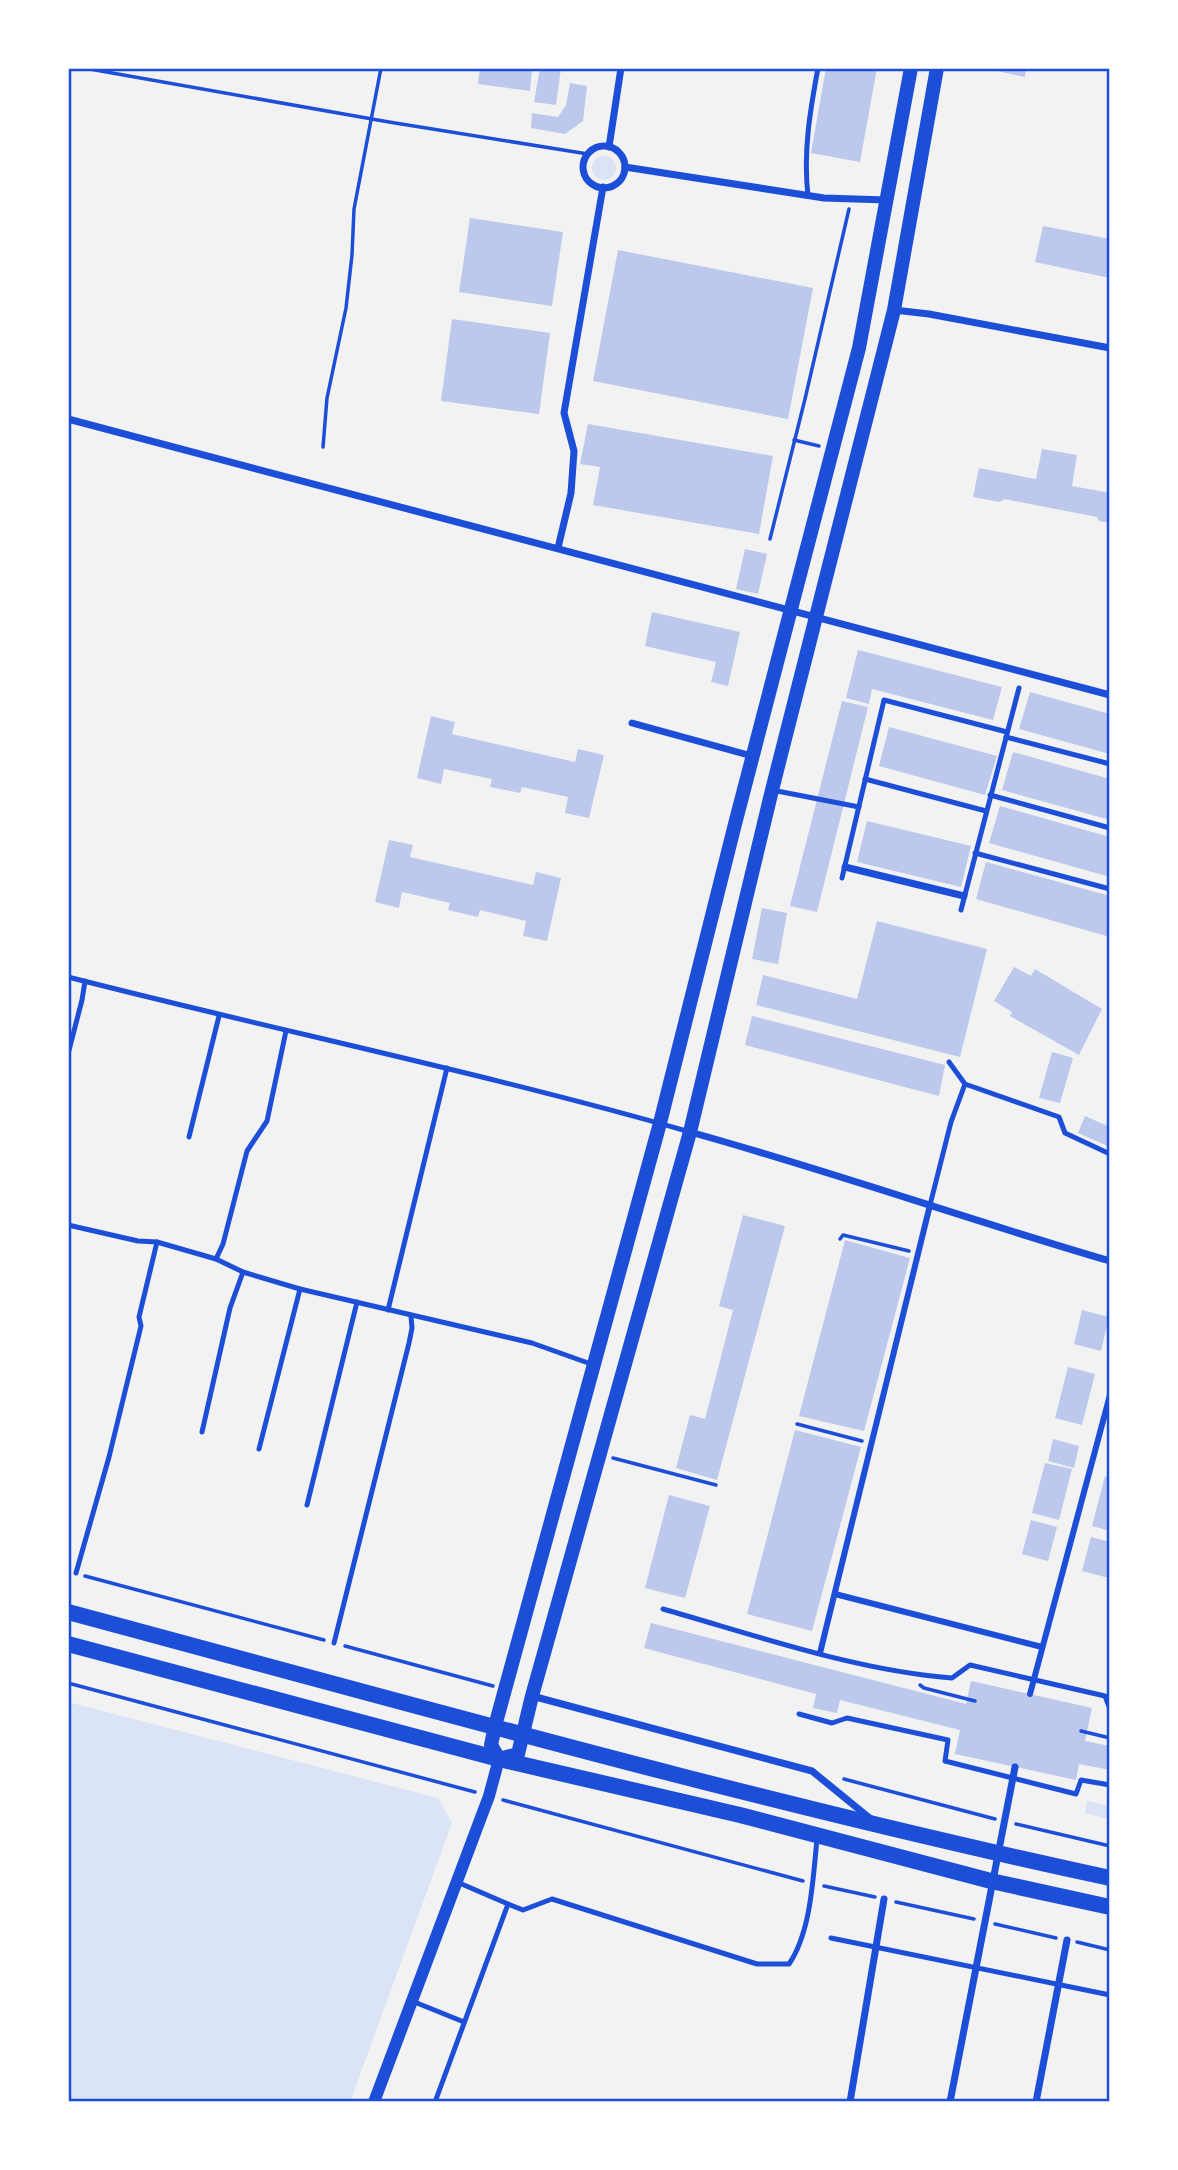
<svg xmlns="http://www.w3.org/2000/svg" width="1178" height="2170" font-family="'Sofia Sans Condensed',sans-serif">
  <rect width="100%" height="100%" fill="#f2f2f2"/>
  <g fill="#dbe4f7">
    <circle cx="604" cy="168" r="12"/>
    <polygon points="68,1702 438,1798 452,1823 350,2102 68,2102"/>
    <polygon points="1087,1801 1110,1806 1110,1820 1085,1813"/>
  </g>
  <g fill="#bdc9ec">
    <polygon points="480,68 532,68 530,91 478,84"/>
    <polygon points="540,68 561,68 556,105 534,102"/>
    <polygon points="826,68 877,68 860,162 811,153"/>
    <polygon points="983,68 1026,68 1025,77"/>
    <polygon points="570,83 587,86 583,121 565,134 531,128 532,113 558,117 566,105"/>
    <polygon points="470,218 563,232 552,306 459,292"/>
    <polygon points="1043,226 1110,239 1110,278 1035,262"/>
    <polygon points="618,250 813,288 788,419 593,381"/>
    <polygon points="452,319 550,333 539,414 441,401"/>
    <polygon points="588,424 773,456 759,534 593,505 600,467 580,464"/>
    <polygon points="1042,449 1077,455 1072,486 1110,493 1110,523 1099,521 1097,517 1004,499 1000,502 973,497 979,468 1036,479"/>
    <polygon points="745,549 767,554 758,594 736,589"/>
    <polygon points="652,612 740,632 728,686 711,682 716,662 645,646"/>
    <polygon points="858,650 1002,687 993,720 872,689 869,704 846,698"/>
    <polygon points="1030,692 1110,714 1110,754 1019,729"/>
    <polygon points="842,701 868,707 817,912 790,906"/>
    <polygon points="431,716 455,722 452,734 575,762 578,749 604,755 589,818 565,813 568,797 522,787 520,793 490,787 492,779 444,769 441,784 417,778"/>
    <polygon points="889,727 997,756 985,795 879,766"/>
    <polygon points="1013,752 1110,779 1110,820 1002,790"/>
    <polygon points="1000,806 1110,837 1110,877 989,843"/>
    <polygon points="867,821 971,846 961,887 857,862"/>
    <polygon points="389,840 413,845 410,857 533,885 536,872 561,878 547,941 523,936 526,921 480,910 478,917 448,910 450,903 402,892 399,908 375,902"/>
    <polygon points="986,862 1110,896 1110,937 976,899"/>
    <polygon points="762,908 787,913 778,964 752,959"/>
    <polygon points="877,921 987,949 960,1057 756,1005 763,975 857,999"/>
    <polygon points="1014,967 1031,976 1035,969 1102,1009 1079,1055 1010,1016 1012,1012 994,1001"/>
    <polygon points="752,1016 945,1065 939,1096 745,1045"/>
    <polygon points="1052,1052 1073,1058 1060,1103 1039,1098"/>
    <polygon points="1085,1116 1110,1127 1110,1147 1078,1133"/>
    <polygon points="743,1215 785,1226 717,1480 676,1468 690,1415 705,1419 733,1310 719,1306"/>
    <polygon points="845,1240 910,1258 864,1431 799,1416"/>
    <polygon points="1082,1310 1109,1317 1101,1351 1074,1344"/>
    <polygon points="1068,1367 1095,1374 1082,1425 1055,1418"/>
    <polygon points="795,1430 861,1447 812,1631 747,1614"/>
    <polygon points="1053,1439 1079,1446 1074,1468 1048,1461"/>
    <polygon points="1045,1463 1072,1469 1059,1520 1032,1513"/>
    <polygon points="1105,1476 1110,1477 1110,1531 1092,1526"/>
    <polygon points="669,1495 710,1506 685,1598 645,1588"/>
    <polygon points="1031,1520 1057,1527 1048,1561 1022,1554"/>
    <polygon points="1091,1537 1110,1542 1109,1578 1082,1571"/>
    <polygon points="651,1623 966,1704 971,1681 1092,1708 1085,1741 1110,1746 1110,1770 1079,1764 1076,1780 955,1754 960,1730 840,1700 837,1713 813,1708 816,1694 644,1648"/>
  </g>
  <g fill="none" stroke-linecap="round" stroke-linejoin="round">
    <g stroke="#1d4ed8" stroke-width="3.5">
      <polyline points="84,68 389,122 588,154"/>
      <polyline points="794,440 819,446"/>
      <polyline points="323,447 327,398 346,308 352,255 354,209 381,68"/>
      <polyline points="770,539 805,399 849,209"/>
      <polyline points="840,1239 843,1235 909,1251"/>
      <polyline points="797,1424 862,1441"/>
      <polyline points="613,1458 716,1485"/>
      <polyline points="85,1576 324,1640"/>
      <polyline points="345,1646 493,1686"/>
      <polyline points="68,1683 475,1792"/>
      <polyline points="920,1685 924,1688 975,1701"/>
      <polyline points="1081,1731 1110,1738"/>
      <polyline points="844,1779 995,1819"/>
      <polyline points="503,1800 803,1881"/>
      <polyline points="1016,1824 1110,1846"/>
      <polyline points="824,1886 875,1897"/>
      <polyline points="896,1902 974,1919"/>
      <polyline points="995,1924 1056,1938"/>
      <polyline points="1077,1942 1110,1950"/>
    </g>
    <g stroke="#1d4ed8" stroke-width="5">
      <path d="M808,196C803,152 810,111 818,68"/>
      <polyline points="1006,737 1110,764"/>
      <polyline points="865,779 986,811"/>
      <polyline points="772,790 859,807"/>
      <polyline points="990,795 1110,828"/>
      <polyline points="975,853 1110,889"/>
      <polyline points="842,878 884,700 1007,732"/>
      <polyline points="961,910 1019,688"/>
      <path d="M68,977C275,1030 484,1073 690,1132"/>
      <polyline points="68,1054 82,1000 85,981"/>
      <polyline points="949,1062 965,1084 1059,1117 1065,1133 1110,1154"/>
      <polyline points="189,1137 219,1016"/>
      <polyline points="930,1205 951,1122 965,1084"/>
      <polyline points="68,1225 138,1241 157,1242 216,1259 243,1272 300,1289 532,1343 591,1364"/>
      <polyline points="216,1259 223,1244 247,1151 267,1121 286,1031"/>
      <polyline points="388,1310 447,1068"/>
      <polyline points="202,1432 230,1308 243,1272"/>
      <polyline points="259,1449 300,1289"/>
      <polyline points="307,1505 357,1302"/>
      <polyline points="76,1573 109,1457 141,1326 139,1317 157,1242"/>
      <path d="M663,1609C758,1636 854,1670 952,1678L970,1665L1105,1696L1110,1709"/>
      <polyline points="334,1643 409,1343 412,1328 411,1316"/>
      <polyline points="799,1714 832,1723 847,1718 948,1740 945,1761 1076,1794 1081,1780 1110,1785"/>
      <polyline points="457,1882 508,1904"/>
      <polyline points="831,1938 1110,1995"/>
      <polyline points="412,2001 464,2022"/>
      <path d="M435,2102L508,1904L523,1910L552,1899L757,1964H789C811,1932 813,1878 817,1839"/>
    </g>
    <g stroke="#1d4ed8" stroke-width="6">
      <polyline points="835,1594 1042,1647"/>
      <polyline points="820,1653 930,1205"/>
      <polyline points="1030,1694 1110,1395"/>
    </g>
    <g stroke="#1d4ed8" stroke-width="7">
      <circle cx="604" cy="167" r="21"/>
      <polyline points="609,147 621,68"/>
      <polyline points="625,167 824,198 887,200"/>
      <polyline points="894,310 929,314 1110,348"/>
      <polyline points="68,419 1110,695"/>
      <polyline points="558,548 571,493 574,451 564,413 603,187"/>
      <polyline points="632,723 752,756"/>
      <polyline points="845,867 964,896"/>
      <path d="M690,1132C831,1171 969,1220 1110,1261"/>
      <polyline points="532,1696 812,1771 872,1820"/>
      <polyline points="850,2102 884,1899"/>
      <polyline points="950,2102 1015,1767"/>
      <polyline points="1036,2102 1067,1940"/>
    </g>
    <polyline stroke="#1d4ed8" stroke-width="12" points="374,2102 489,1796 499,1759"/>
    <polyline stroke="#1d4ed8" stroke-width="14" points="911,68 859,348 735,824 660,1123 495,1726 491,1745 499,1759 518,1754 532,1696 690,1132 772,790 894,310 937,68"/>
    <g stroke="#1d4ed8" stroke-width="16">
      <path d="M68,1612C414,1705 760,1803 1110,1878"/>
      <polyline points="68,1644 499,1759 740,1815 991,1881 1110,1907"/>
    </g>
  </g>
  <rect width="1178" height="2170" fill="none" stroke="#ffffff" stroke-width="140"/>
  <rect x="70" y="70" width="1038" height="2030" fill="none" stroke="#1d4ed8" stroke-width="2.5"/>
</svg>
